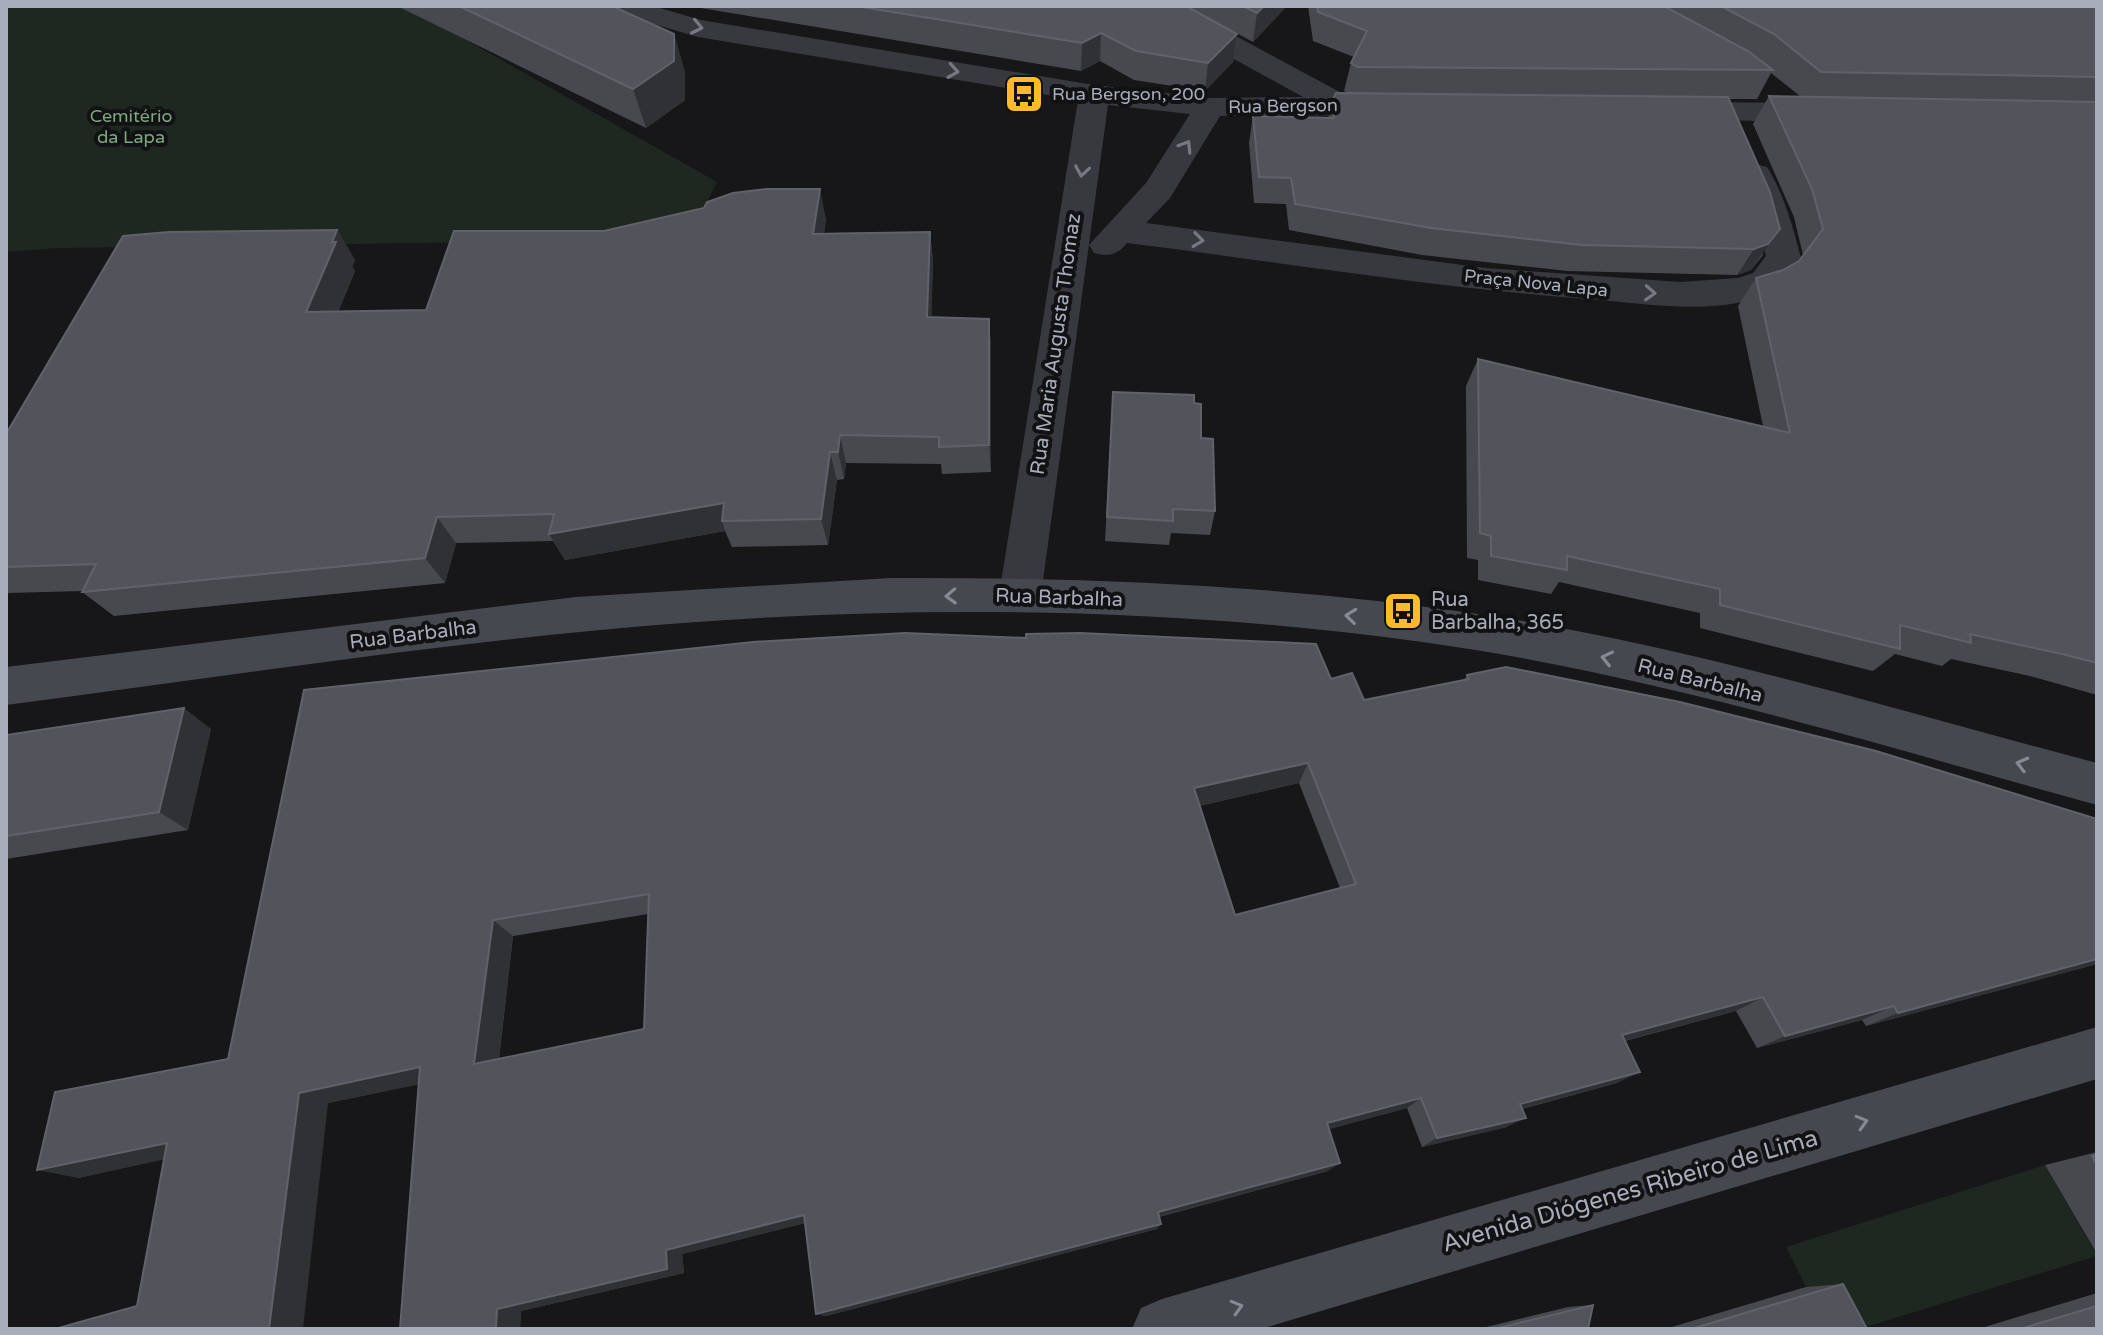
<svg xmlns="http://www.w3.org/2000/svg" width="2103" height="1335" font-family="'Varela Round',sans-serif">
  <rect width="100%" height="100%" fill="#171719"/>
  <g fill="#1e2820">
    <polygon points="6,6 417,6 459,36 717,182 703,210 631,240 58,248 6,252"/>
    <polygon points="2045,1165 2097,1256 1859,1329 1827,1329 1786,1247"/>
  </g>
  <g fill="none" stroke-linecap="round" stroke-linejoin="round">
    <g fill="#38393f" fill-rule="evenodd">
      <path d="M608,6H653L701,20L1094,85L1210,98L1303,97L1149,12L1145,6H1180L1349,97L1401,99L1406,106L1401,113L1390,115L1220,116L1170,198L1146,223L1485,268L1680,282L1738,278L1753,273L1766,256L1757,218L1739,174L1743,167L1755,164L1767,167C1784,194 1793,227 1801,258C1787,281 1772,295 1746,301C1696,313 1638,303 1588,299C1434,288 1281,262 1127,243C1117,255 1109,257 1094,253L1089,245L1146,183L1190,114L1108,105L1041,595L1035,607L1020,612L1005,607L999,595L1078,100L698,37L612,12Z"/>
      <polygon points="1675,102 1818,103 1829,106 1834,113 1829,120 1818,123 1664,118 1659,111 1664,104"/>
    </g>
    <g fill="#45484f" fill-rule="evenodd">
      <path d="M890,578C1094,577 1297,586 1498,617C1701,649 1899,711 2097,763V805C1871,743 1647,672 1415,641C1172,608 926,605 682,623C456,640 231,676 6,705V667L576,597Z"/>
      <polygon points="2097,1027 2097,1079 1261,1329 1132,1329 1141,1308 1162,1299"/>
    </g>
  </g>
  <g fill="#48494f" fill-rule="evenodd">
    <polygon points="397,6 612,6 674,34 685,73 685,100 646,128"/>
    <polygon points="689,6 1186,6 1237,34 1233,62 1205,91 1134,80 1100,61 1081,71"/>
    <polygon points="1186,6 1287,6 1253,42"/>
    <polygon points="1308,6 2097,6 2097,695 2030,676 1951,659 1942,666 1895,654 1873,671 1700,628 1700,613 1559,582 1551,594 1478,580 1478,560 1467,558 1466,386 1478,359 1763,426 1738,306 1756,278 1783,270 1799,261 1803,255 1794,217 1753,124 1769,96 1800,96 1771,73 1757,99 1729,99 1763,255 1751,270 1737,275 1568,271 1422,255 1289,230 1286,204 1254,203 1249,143 1253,116 1328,118 1332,101 1348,93 1344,91 1351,63 1354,57 1313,41"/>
    <polygon points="826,219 824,233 930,232 933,261 931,317 989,319 991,348 991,472 942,474 941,464 846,463 844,479 837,480 828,545 732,547 725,531 565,560 553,541 456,543 445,583 114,616 82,592 83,591 8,593 6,597 6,434 337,230 355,260 352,267 355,271 338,312 426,310 604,231"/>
    <polygon points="1113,392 1194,403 1215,511 1210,535 1171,533 1169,545 1105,541"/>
    <path d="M1026,634L1331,679L1364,700L1464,680L1467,675L2097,964L1866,1026L1862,1020L1757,1048L1736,1011L1625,1041L1617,1083L1522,1109L1507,1127L1422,1147L1407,1108L1329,1129L1328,1171L1159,1217L1161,1224L1157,1229L826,1316L816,1314L805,1223L682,1254L684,1273L521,1311L520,1329L419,1084L328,1103L137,1306L164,1159L78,1178L228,1059L1026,638ZM1299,783L1340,888L1235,915L1199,806ZM648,914L644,1029L499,1059L513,936Z"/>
    <polygon points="211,729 188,830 6,859 6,735"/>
    <polygon points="2097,1152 2097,1254 2045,1165"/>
    <polygon points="1843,1284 1867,1329 1665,1329 1806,1287"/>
    <polygon points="2097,1293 2097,1329 1978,1329"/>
    <polygon points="1593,1305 1588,1329 1478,1329 1568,1307"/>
  </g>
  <g fill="#303135">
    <polygon points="1264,6 1287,6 1253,42 1257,13"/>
    <polygon points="1101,33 1100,61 1081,71 1082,43"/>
    <polygon points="674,34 685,73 685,100 646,128 633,89"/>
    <polygon points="1237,34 1233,62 1205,91 1208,63"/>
    <polygon points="820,189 826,219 820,263 813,234"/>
    <polygon points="1780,229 1751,270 1737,275 1754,249"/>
    <polygon points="337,230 355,260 352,267 355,271 326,341 306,312"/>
    <polygon points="930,232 933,261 931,345 927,317"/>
    <polygon points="989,319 991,348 991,472 989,445"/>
    <polygon points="840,435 846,463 844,479 838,452"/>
    <polygon points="830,452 837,480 828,545 821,519"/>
    <polygon points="724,503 722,521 725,531 565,560 549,534"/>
    <polygon points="437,517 456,543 445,583 425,558"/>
    <polygon points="184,708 211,729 188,830 159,812"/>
    <polygon points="1308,763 1299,783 1189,808 1194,788"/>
    <polygon points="493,920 513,936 497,1076 474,1064"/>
    <polygon points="2097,959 2097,964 1866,1026 1898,1013"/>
    <polygon points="1763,997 1736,1011 1600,1047 1622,1035"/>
    <polygon points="1894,1006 1862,1020 1757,1048 1785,1036"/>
    <polygon points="420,1067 445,1079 328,1103 303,1329 269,1329 299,1093"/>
    <polygon points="1640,1072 1617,1083 1502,1114 1520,1104"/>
    <polygon points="1421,1098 1407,1108 1316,1133 1327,1123"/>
    <polygon points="1526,1118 1507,1127 1422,1147 1437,1138"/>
    <polygon points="167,1143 203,1151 78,1178 37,1170"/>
    <polygon points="1340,1163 1328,1171 1153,1218 1158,1212"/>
    <polygon points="804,1215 814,1221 682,1254 684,1273 521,1311 520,1329 490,1329 497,1309 666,1250"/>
    <polygon points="1161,1224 1157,1229 826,1316 816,1314"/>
  </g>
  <g fill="#53545b" stroke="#60626a" stroke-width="2" fill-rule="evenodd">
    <polygon points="459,6 612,6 674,34 674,61 633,89"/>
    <polygon points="856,6 1186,6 1237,34 1208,63 1136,51 1101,33 1082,43"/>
    <polygon points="1243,6 1264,6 1257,13"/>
    <polygon points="1317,6 1664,6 1748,51 1773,70 1358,67 1351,63 1367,31 1318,12"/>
    <polygon points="1721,6 2097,6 2097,77 1821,72 1774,34"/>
    <polygon points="1336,93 1728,97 1770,192 1780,229 1768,244 1754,249 1581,245 1431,228 1295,204 1291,178 1259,177 1253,116 1334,118 1332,101"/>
    <polygon points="1769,96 2097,102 2097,663 2062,654 1970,634 1971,643 1900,625 1900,649 1720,605 1720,589 1567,556 1567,570 1491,556 1491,536 1480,533 1478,359 1790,433 1756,278 1783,270 1799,261 1823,229 1812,189"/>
    <polygon points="767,189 820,189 813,234 930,232 927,317 989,319 989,445 939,447 939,437 840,435 838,452 830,452 821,519 722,521 724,503 549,534 554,514 437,517 425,558 82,592 96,564 6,567 6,434 123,236 169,232 337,230 332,242 336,242 306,312 426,310 454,231 604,231 704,208 707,202 733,193"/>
    <polygon points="1113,392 1194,395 1194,403 1201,404 1201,438 1213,439 1215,511 1173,509 1173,521 1107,517"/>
    <path d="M905,633L1026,638V634L1080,633L1316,644L1331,679L1352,673L1364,700L1469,679L1467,675L1506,667L1680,702L1876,751L2097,819V959L1898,1013L1894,1006L1785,1036L1763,997L1622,1035L1640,1072L1520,1104L1526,1118L1437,1138L1421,1098L1327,1123L1340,1163L1158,1212L1161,1224L816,1314L804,1215L666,1250L667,1269L497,1309L496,1328L490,1329H400L420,1067L299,1093L269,1329H55L137,1306L167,1143L37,1170L55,1092L228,1059L304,690L753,642ZM1308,763L1356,884L1235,915L1194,788ZM649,894L644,1029L474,1064L493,920Z"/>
    <polygon points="184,708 159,812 6,836 6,735"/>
    <polygon points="2097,1155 2097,1165 2092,1156"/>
    <polygon points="1843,1284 1867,1329 1691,1329"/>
    <polygon points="1593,1305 1588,1329 1494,1329"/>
    <polygon points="2097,1306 2097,1329 2020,1329"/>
  </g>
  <defs><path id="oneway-chevron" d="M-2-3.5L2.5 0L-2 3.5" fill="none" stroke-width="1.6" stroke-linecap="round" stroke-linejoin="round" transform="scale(2)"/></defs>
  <g stroke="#767983">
    <use href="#oneway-chevron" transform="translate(697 27) rotate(12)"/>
    <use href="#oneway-chevron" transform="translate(953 71) rotate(9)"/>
    <use href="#oneway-chevron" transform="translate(1186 146) rotate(-58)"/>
    <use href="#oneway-chevron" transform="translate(1082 171) rotate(99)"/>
    <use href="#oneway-chevron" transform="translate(1198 240) rotate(7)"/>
    <use href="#oneway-chevron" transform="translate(1650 293) rotate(3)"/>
  </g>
  <g stroke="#858a95">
    <use href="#oneway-chevron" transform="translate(951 596) rotate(178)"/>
    <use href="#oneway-chevron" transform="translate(1351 616) rotate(-174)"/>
    <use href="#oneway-chevron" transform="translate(1607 658) rotate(-167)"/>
    <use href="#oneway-chevron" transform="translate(2022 764) rotate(-165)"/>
    <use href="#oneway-chevron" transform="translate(1862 1122) rotate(-16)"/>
    <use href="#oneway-chevron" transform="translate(1237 1307) rotate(-16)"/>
  </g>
  <defs>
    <g id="bus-square" transform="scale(2)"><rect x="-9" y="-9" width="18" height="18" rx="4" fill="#ffba29" stroke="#121214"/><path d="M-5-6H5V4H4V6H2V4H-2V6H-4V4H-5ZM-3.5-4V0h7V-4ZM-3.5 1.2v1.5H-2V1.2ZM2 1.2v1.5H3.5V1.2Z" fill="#111"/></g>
  </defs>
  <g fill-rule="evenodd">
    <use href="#bus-square" x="1024" y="94"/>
    <use href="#bus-square" x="1403" y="611"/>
  </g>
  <g text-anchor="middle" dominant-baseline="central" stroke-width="8" stroke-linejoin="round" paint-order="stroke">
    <g font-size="18" fill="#a8adba" stroke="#121214" text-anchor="start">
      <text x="1052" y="94">Rua Bergson, 200</text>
    </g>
    <g font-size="18" fill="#a8adba" stroke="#121214">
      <text transform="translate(1283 106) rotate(-1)">Rua Bergson</text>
      <text transform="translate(1536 283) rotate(6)">Praça Nova Lapa</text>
    </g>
    <g font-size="18" fill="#7da780" stroke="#121214">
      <text x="131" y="116">Cemitério<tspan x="131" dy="21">da Lapa</tspan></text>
    </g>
    <g font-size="20" fill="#a8adba" stroke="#121214">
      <text transform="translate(1056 344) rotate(-82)">Rua Maria Augusta Thomaz</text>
      <text transform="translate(1059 598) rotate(2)">Rua Barbalha</text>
      <text transform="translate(413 635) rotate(-7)">Rua Barbalha</text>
      <text transform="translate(1700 681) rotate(14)">Rua Barbalha</text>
    </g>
    <g font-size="20" fill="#a8adba" stroke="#121214" text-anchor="start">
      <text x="1431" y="600">Rua<tspan x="1431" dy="23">Barbalha, 365</tspan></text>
    </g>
    <g font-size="24" fill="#a8adba" stroke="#121214">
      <text transform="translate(1630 1191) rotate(-16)">Avenida Diógenes Ribeiro de Lima</text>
    </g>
  </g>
  <rect width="2103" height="1335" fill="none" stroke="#a8adba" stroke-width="16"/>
</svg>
